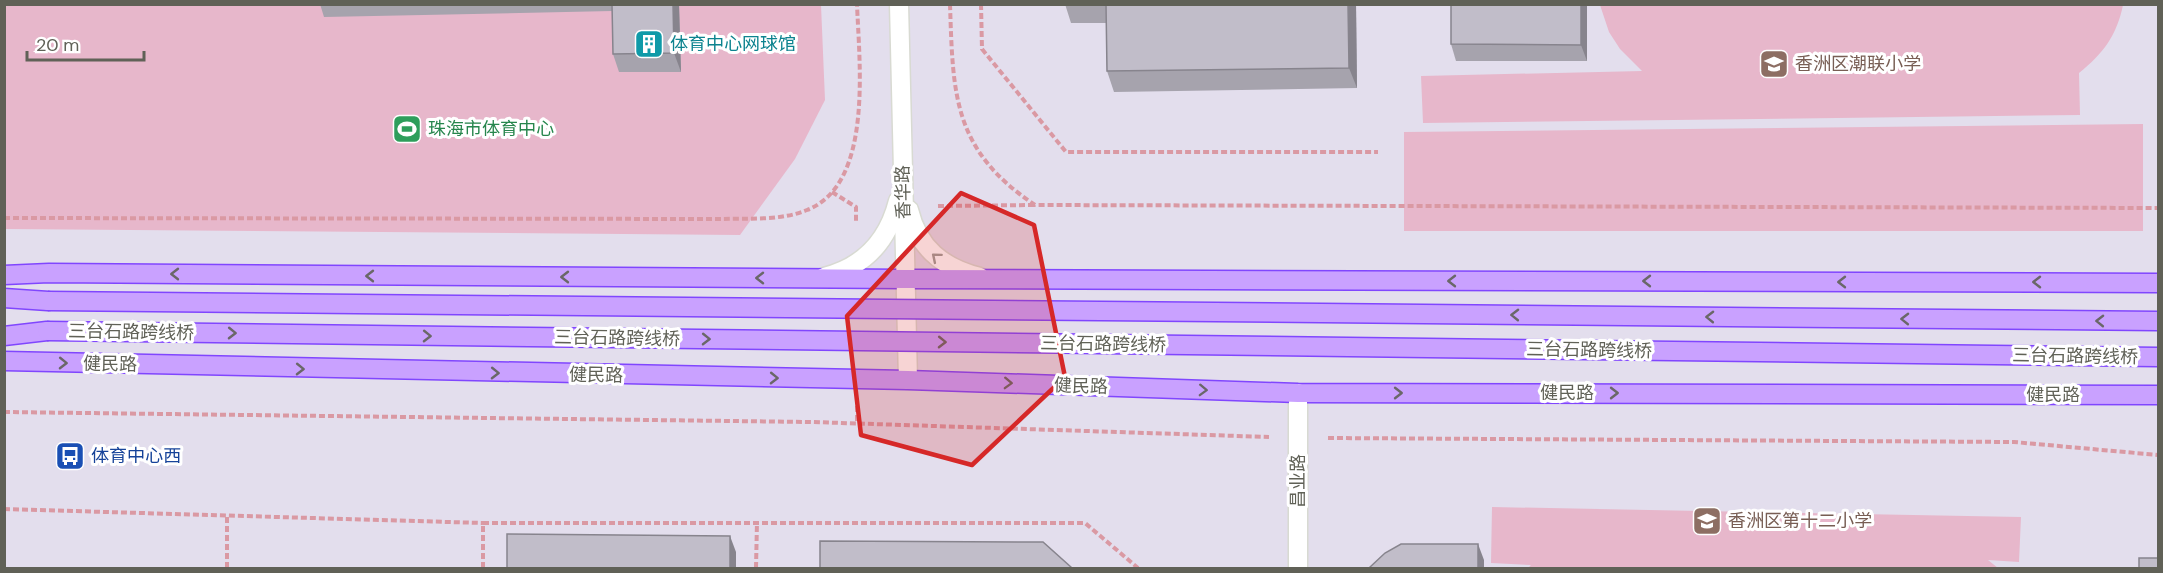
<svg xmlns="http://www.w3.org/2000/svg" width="2163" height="573" font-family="'DM Sans','Noto Sans SC',sans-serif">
  <rect width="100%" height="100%" fill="#e3deed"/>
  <g fill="#e7b7cb">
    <polygon points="5,5 821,5 825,100 795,159 740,235 5,229"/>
    <path d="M1600,5V4L2123,5C2117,35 2103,54 2079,73L2080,115L1423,123L1421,76L1642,71L1620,49L1609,32Z"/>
    <polygon points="2143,124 2143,231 1404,231 1404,132"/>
    <polygon points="1492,507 2021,517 2019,562 1988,560 1998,568 1528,568 1531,565 1491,563"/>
  </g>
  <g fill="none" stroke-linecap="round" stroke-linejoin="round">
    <g stroke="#d8dad2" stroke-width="21">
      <polyline id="minor" points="1298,568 1298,393"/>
    </g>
    <g stroke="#d8dad2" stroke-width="21">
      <g id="tertiary">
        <polyline points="899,4 908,380"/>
        <path d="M909,210C918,248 943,268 980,277"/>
        <path d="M824,277C864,267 888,241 898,201"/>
      </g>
    </g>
    <g stroke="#8046fe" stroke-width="21">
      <g id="primary">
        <polyline points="4,275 49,273 905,279 2158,283"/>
        <polyline points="4,298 48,301"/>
        <polyline points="4,336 47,331"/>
        <polyline points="4,361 908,380 1298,393 2158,395"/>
      </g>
    </g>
    <g stroke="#da99a3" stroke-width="4" stroke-dasharray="6 3" stroke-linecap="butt">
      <path d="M950,4C953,96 953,150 1035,205L2158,208"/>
      <polyline points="981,4 982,49 1066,152 1378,152"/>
      <polyline points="832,192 856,207 856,222"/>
      <polyline points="938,206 1035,205"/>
      <path d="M4,218L721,219C748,218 781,221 807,210C874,184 859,62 857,4"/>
      <polyline points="857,406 857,424"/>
      <polyline points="4,412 812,422 1269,437"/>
      <polyline points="1328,438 2014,442 2158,455"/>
      <polyline points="4,509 483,523"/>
      <polyline points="227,568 227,515"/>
      <polyline points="483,568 483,523 1085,523 1138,568"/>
      <polyline points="756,568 757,522"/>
    </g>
    <use href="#minor" stroke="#fff" stroke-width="18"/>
    <use href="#tertiary" stroke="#fff" stroke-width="18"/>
    <use href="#primary" stroke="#c9a1ff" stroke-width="18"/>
    <g stroke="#8046fe" stroke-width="21" stroke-linecap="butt">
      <g id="primary-bridge">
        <polyline points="48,301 2158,321"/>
        <polyline points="47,331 2158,357"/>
      </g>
    </g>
    <use href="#primary-bridge" stroke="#c9a1ff" stroke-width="18"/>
  </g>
  <g fill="#a6a3ad">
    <polygon points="320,4 679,4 681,72 619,72 613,54 612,11 324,17"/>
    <polygon points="1065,4 1356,4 1357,88 1114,92 1107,71 1106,23 1071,23"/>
    <polygon points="1587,4 1587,61 1456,61 1451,44"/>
  </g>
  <g fill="#87848d">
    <polygon points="673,4 679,4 681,72 674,53"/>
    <polygon points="1348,4 1356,4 1357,88 1349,68"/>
    <polygon points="1581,4 1587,4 1587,61 1581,45"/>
    <polygon points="730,536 736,552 736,568 730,568"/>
    <polygon points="1478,544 1484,560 1484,568 1478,568"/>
  </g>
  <g fill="#c1bdc9" stroke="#87848d" stroke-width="1.5">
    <polygon points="612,4 673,4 674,53 613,54"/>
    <polygon points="1106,4 1348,4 1349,68 1107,71"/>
    <polygon points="1451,4 1581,4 1581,45 1451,44"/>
    <polygon points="507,534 730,536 730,568 507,568"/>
    <polygon points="820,541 1043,542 1072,568 820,568"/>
    <polygon points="1401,544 1478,544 1478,568 1369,568 1385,553"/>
    <rect x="2139" y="558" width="19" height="10"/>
  </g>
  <defs><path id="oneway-chevron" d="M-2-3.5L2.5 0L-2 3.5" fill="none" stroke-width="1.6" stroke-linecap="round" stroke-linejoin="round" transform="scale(1.5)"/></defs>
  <use stroke="#a0a09a" href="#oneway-chevron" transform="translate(936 257) rotate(-140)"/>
  <g stroke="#6a6768">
    <use href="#oneway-chevron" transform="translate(175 274) rotate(-180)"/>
    <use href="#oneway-chevron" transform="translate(370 276) rotate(-180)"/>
    <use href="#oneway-chevron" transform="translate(565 277) rotate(-180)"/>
    <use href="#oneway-chevron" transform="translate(760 278) rotate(-180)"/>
    <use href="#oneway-chevron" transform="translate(1452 281) rotate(-180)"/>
    <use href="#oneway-chevron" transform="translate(1647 281) rotate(-180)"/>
    <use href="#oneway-chevron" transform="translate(1842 282) rotate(-180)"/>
    <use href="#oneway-chevron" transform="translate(2037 282) rotate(-180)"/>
    <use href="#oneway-chevron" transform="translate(1515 315) rotate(-179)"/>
    <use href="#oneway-chevron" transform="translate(1710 317) rotate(-179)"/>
    <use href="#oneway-chevron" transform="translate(1905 319) rotate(-179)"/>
    <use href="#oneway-chevron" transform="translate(2100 321) rotate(-179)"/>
    <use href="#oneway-chevron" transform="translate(232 333) rotate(1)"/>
    <use href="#oneway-chevron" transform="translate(427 336) rotate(1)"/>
    <use href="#oneway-chevron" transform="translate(706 339) rotate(1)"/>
    <use href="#oneway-chevron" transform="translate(942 342) rotate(1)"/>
    <use href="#oneway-chevron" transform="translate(63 363) rotate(1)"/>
    <use href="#oneway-chevron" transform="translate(300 369) rotate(1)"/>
    <use href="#oneway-chevron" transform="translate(495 373) rotate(1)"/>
    <use href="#oneway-chevron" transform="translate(774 378) rotate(1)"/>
    <use href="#oneway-chevron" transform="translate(1008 383) rotate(2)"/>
    <use href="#oneway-chevron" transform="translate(1203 390) rotate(2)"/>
    <use href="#oneway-chevron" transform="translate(1398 393)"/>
    <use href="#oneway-chevron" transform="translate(1614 393)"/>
  </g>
  <path fill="#d62828" fill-opacity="0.2" stroke="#d62828" stroke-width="4.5" stroke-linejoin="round" d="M961,193L1034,225L1065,377L972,465L861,435L847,316Z"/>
  <defs>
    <g id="building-square" transform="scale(1.5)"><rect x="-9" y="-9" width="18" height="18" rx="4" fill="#0f9aa8" stroke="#fff"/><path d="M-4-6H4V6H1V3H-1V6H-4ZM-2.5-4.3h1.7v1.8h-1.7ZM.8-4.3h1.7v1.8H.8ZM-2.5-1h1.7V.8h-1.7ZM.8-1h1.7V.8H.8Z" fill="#fff"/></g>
    <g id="school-square" transform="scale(1.5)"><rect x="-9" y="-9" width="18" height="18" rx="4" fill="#8d6e63" stroke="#fff"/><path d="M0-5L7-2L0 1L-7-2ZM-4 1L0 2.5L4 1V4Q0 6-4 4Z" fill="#fff"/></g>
    <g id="stadium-square" transform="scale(1.5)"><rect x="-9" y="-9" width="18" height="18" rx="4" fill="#2e9e5b" stroke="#fff"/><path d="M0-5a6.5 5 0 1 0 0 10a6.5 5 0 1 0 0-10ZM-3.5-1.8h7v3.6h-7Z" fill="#fff"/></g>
    <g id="bus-square" transform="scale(1.5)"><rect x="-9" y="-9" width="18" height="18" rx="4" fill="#1a4fb4" stroke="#fff"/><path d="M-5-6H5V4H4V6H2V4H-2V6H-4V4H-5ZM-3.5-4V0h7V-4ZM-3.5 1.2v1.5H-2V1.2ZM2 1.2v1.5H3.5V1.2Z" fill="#fff"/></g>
  </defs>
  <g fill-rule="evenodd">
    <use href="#building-square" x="649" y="44"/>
    <use href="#school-square" x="1774" y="64"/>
    <use href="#stadium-square" x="407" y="129"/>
    <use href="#bus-square" x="70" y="456"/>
    <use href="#school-square" x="1707" y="521"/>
  </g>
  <g text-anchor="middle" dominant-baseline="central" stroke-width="6" stroke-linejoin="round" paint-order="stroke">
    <g font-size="18" fill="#0d838f" stroke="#fff" text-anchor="start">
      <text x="670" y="44">体育中心网球馆</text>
    </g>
    <g font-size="18" fill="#785e54" stroke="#fff" text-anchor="start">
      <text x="1795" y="64">香洲区潮联小学</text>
      <text x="1728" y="521">香洲区第十二小学</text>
    </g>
    <g font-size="18" fill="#27864d" stroke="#fff" text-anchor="start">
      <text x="428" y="129">珠海市体育中心</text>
    </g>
    <g font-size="18" fill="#606157" stroke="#fff">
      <text transform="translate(903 192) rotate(-91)">香华路</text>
      <text transform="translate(131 332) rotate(1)">三台石路跨线桥</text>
      <text transform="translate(617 338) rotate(1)">三台石路跨线桥</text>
      <text transform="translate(1103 344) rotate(1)">三台石路跨线桥</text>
      <text transform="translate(1589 350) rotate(1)">三台石路跨线桥</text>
      <text transform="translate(2075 356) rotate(1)">三台石路跨线桥</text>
      <text transform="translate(110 364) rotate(1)">健民路</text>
      <text transform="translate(596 375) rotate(1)">健民路</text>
      <text transform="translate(1081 386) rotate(2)">健民路</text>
      <text x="1567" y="393">健民路</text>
      <text x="2053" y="395">健民路</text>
      <text transform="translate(1298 481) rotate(-90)">昌业路</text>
    </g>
    <g font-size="18" fill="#164399" stroke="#fff" text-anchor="start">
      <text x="91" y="456">体育中心西</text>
    </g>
  </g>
  <rect width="2163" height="573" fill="none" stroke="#606157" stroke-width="12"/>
  <path d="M27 51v9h117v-9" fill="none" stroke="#606157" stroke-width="3"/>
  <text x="36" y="51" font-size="18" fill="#606157" stroke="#ffffff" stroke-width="4.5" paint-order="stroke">20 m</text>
</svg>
